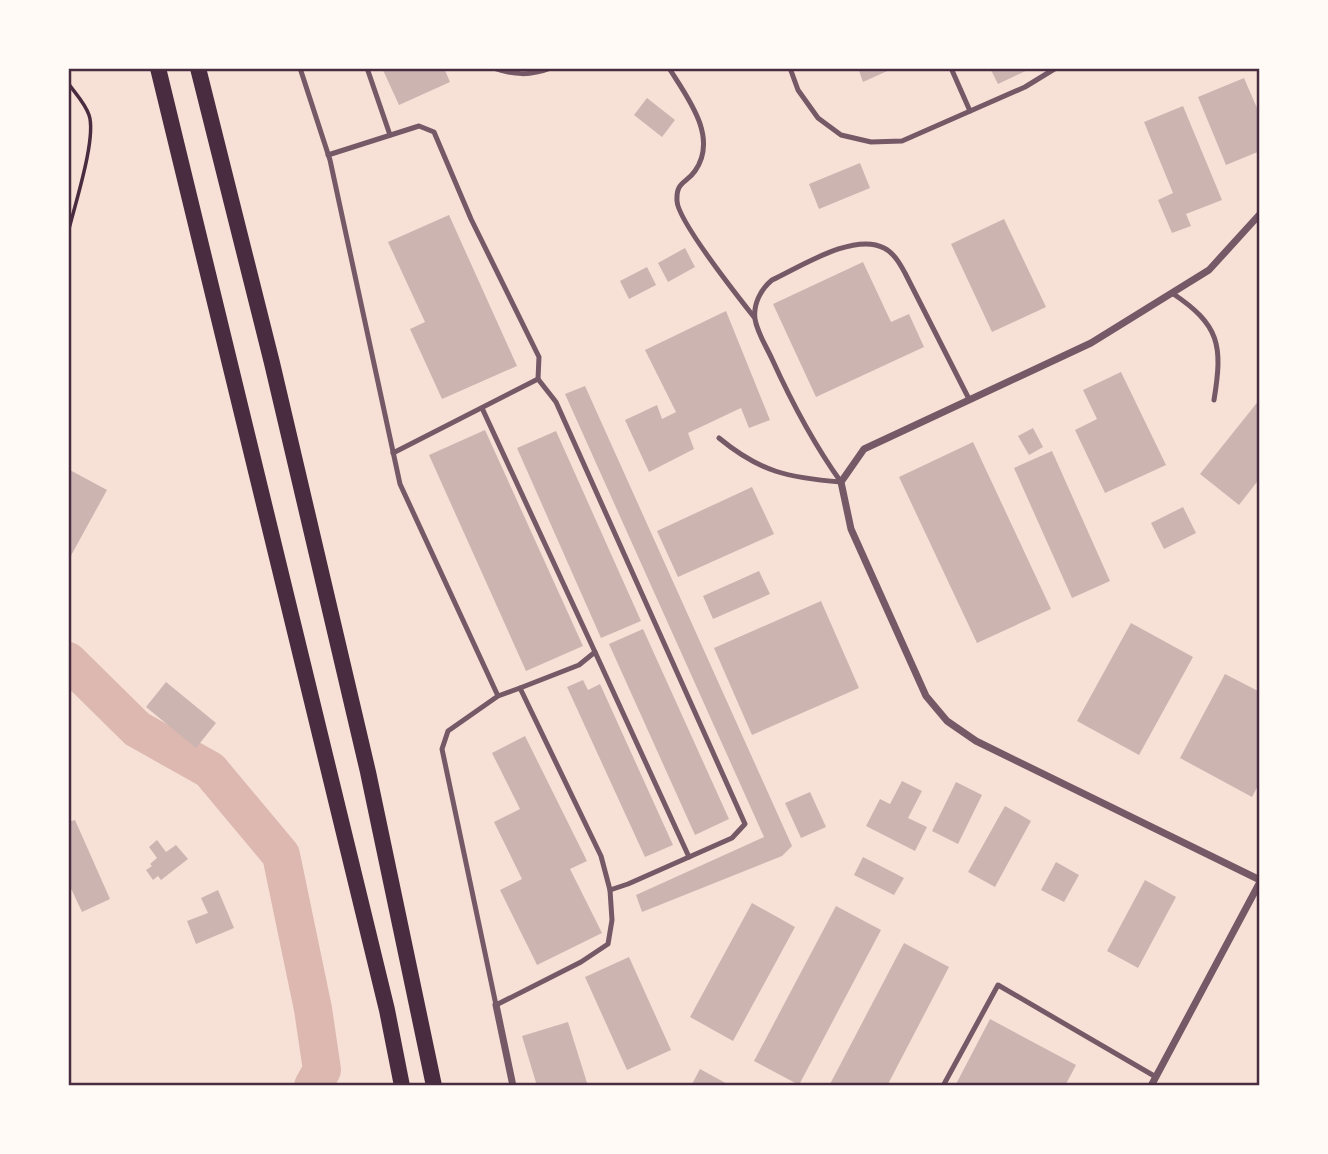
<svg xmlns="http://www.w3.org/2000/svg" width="1328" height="1154" font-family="'Exo 2',sans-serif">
  <rect width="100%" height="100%" fill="#f7e1d7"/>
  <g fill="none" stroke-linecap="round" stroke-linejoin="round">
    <polyline stroke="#dcb8b0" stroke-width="38" points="68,661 137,729 210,770 281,855 313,1009 322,1070 313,1086"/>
  </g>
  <g fill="#ccb4b1">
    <polygon points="382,68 444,68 450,82 399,105"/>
    <polygon points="858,68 894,68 863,82"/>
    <polygon points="990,68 1032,68 998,84"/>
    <polygon points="1244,78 1260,115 1260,151 1226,165 1198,97"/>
    <polygon points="647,98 675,120 662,137 634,115"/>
    <polygon points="1183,106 1222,200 1186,214 1191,226 1172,233 1158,200 1173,193 1144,122"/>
    <polygon points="860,163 870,188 819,209 809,184"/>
    <polygon points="449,215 517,366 442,399 410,329 425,322 388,242"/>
    <polygon points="1004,219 1046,307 992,332 951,244"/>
    <polygon points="685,248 695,267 668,282 658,263"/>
    <polygon points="863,262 891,322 909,314 924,347 816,397 773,304"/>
    <polygon points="647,267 656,285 629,299 620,281"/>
    <polygon points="726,311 770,420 749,428 741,408 688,433 694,449 649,472 625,420 657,405 662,419 676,412 645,350"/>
    <polygon points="1121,372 1166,465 1105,493 1075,430 1097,419 1083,390"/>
    <polygon points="585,386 792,846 782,856 642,912 636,895 764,837 565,394"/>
    <polygon points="1260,399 1260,478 1239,505 1200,474"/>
    <polygon points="1033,428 1043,447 1029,455 1018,436"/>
    <polygon points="485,430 583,646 526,671 429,455"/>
    <polygon points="556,431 641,621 601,638 517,448"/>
    <polygon points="973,442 1051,609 977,643 899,477"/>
    <polygon points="1052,451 1110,581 1072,598 1014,468"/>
    <polygon points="68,469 107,490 68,561"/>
    <polygon points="752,487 774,534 678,577 657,531"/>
    <polygon points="1183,507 1196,533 1164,549 1151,523"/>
    <polygon points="759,571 770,594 713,619 703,596"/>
    <polygon points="821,601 859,688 752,735 714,648"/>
    <polygon points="1131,623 1193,657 1139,755 1077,721"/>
    <polygon points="643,629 729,819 695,835 609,644"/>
    <polygon points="1225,674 1260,692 1260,782 1252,797 1180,758"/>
    <polygon points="583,680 588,690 600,684 673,845 645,857 567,687"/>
    <polygon points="166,682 216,723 196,748 146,707"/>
    <polygon points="525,736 587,861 570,869 602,933 537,965 500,890 522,879 494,822 520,809 492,753"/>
    <polygon points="902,781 922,791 908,818 927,827 915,851 866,826 880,799 890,804"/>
    <polygon points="956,782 982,795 958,844 932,831"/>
    <polygon points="810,792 826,827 801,838 785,803"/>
    <polygon points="1005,806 1031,821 995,887 968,872"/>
    <polygon points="75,820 110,899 82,912 68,882 68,822"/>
    <polygon points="157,840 166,852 176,845 188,859 161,880 158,876 153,880 146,870 152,866 150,864 157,858 149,847"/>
    <polygon points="863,857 904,878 894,895 854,875"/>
    <polygon points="1056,862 1079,875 1064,902 1041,890"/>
    <polygon points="1145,880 1176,897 1138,968 1107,951"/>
    <polygon points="218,890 234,928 196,944 187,921 208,913 201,898"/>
    <polygon points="752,903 795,927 733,1041 690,1017"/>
    <polygon points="836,906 881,930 799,1085 754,1061"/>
    <polygon points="904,943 949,967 887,1086 829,1086"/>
    <polygon points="629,957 671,1050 627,1070 585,977"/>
    <polygon points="990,1019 1076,1065 1065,1086 955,1086"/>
    <polygon points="568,1022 588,1086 537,1086 522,1036"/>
    <polygon points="700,1069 731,1086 691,1086"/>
  </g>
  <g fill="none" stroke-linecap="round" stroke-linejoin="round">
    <path stroke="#4a2c40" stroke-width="3.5" d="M68,83C75,93 85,103 89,115C97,138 74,207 68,233"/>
    <g stroke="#755966" stroke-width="5">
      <polyline points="300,68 330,160 400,484 498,696 448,731 442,749 496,1005 581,962 608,944 612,920 610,890 601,856 520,688 498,696"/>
      <polyline points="367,68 390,135"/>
      <path d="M493,68C514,75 530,76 551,68"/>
      <path d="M669,68C687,97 719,137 695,171C686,184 676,181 677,201C678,221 739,298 754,317"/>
      <polyline points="790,68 798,90 818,118 841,135 871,142 902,141 1025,87 1056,68"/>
      <polyline points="951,68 970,111"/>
      <polyline points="328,155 419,126 434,132 471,219 539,357 538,379 393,453"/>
      <path d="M1172,293C1220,325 1223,345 1214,400"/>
      <polyline points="538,379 556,402 745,824 732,838 628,884 610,890"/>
      <polyline points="482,408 595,652 579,665 520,688"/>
      <path d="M719,438C760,472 789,478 841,482"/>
      <path d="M841,482C813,443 792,403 772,359C766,346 757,332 755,319C753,304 761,289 772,280C800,267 854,232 884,248C894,253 900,264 905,273L969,399"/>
      <polyline points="595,652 689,857"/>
      <polyline points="943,1086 998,985 1156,1077"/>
    </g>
    <g stroke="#755966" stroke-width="7">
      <polyline points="1260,214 1209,270 1091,343 864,449 841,482 851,529 926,696 947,721 976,741 1260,880"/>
      <polyline points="496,1005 513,1086"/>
      <polyline points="1151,1086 1260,882"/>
    </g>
    <g stroke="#4a2c40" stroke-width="16">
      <polyline points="158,68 387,1010 402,1086"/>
      <polyline points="198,68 272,363 368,772 434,1086"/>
    </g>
  </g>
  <rect width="1328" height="1154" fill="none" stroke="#fffaf5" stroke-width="140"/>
  <rect x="70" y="70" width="1188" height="1014" fill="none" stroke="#4a2c40" stroke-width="2.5"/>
</svg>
